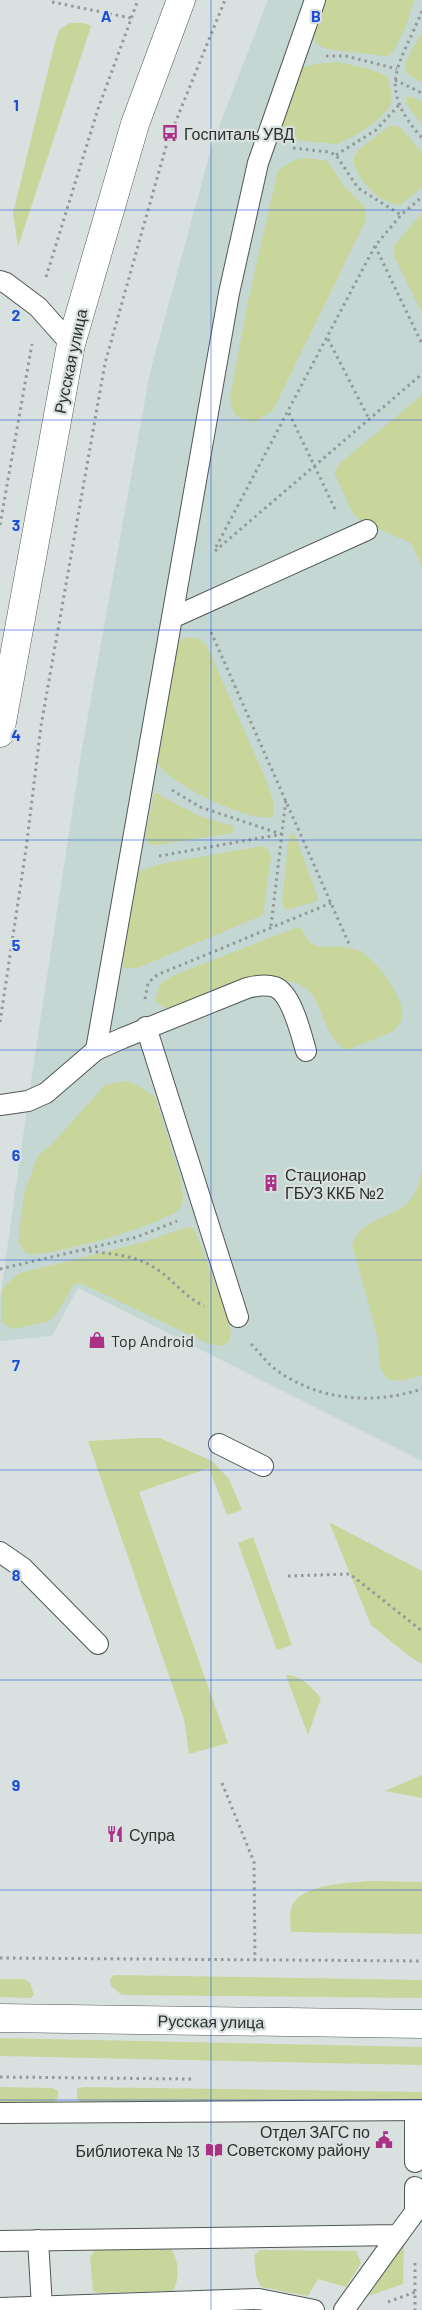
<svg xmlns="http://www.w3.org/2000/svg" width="422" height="2310" font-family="Barlow,sans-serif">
  <rect width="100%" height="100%" fill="#d8e1df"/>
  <polygon fill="#c5d7d3" points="268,0 422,0 422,1461 78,1288 52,1336 0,1341 0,1299 28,1101 81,754 150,372 213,142"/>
  <g fill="#c8d59b">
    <path d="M326,0H414C409,19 402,39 390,55L385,56L326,49L317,44L313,35Z"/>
    <polygon points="70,23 83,23 91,26 18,247 13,213 55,42 60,29"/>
    <polygon points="422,32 422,82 409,75 405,70 406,61"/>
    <path d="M338,62L369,69L388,76C389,84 393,96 391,103C387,118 350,140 336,144L285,139L280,135L281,120L297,70L315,64Z"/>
    <polygon points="411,96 422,102 422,125 406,103 406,98"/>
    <path d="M395,125L402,129L422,153V187L400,205C377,202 359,181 353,161L358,150L388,127Z"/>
    <path d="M309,158L328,161L343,185L365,207L366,220L273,410L255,422C236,419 233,416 230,397L248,301L278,170L295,160Z"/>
    <polygon points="422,213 422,313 394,256 394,246"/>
    <polygon points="422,395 422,567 411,543 361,521 353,514 334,472 339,464"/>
    <path d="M184,638H197L206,644L266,780L273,801V817C248,822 180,788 162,769C160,767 158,762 157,759L175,655L178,642Z"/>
    <polygon points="154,793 156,793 199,816 233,826 234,829 233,833 156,845 148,844 145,838"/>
    <polygon points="291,833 296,837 318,899 314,902 287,910 284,907 282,902 288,843"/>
    <polygon points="262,846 267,848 271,857 263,915 137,968 124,968 122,954 136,880 140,871 161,864"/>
    <path d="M298,927L302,929C312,956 329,943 351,948C370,951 396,987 401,1005C403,1010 402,1015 402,1021L392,1032L347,1050C330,1041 325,1021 317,1003C300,967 261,983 232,991C213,996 195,1001 176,1007L166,1008L155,1001L160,984L172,976Z"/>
    <path d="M125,1081L137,1085L155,1097L181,1180C182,1188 185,1200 181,1207C171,1223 49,1257 30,1254C27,1253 25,1252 23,1250L19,1241V1231L25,1190L38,1156L53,1143L105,1085Z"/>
    <path d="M422,1172V1375L402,1381L387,1379L380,1367L377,1334L352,1245C362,1215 398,1219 412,1198C417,1191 419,1181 422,1172Z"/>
    <path d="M187,1227L193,1228L196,1233L228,1318C234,1338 231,1351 207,1343L80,1283L73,1285L60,1309L52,1318L47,1322L12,1329L1,1322L2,1289L18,1274L28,1271L141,1243Z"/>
    <polygon points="140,1438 160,1438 212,1461 229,1479 242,1510 227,1515 209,1468 139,1492 228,1743 189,1754 184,1719 88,1441"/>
    <polygon points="329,1522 422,1571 422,1664 408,1655 371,1625"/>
    <polygon points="253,1537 292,1645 277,1650 238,1543"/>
    <path d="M286,1675C303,1676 310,1686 321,1698L308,1735Z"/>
    <polygon points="422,1775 422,1798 385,1791"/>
    <path d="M372,1881L422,1882V1934L291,1932C291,1925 289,1916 291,1909C298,1883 350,1883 372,1881Z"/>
    <polygon points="114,1975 422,1980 422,1998 122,1995 111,1986 110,1979"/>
    <polygon points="0,1979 24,1979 30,1983 34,1995 31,1998 0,1997"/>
    <polygon points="0,2038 422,2047 422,2065 0,2056"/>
    <polygon points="0,2087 52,2088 58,2091 58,2097 54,2102 0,2102"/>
    <polygon points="83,2087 422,2092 422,2101 81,2102 77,2099 77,2089"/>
    <polygon points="404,2244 403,2284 368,2296"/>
    <path d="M171,2249C179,2261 180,2278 173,2291L99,2293L93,2291L90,2257L95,2250Z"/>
    <polygon points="260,2250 356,2251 361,2263 346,2287 318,2279 308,2296 261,2287 256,2276 254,2255"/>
  </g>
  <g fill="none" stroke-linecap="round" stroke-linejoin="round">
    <g stroke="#505856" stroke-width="22">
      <g id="service">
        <polyline points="0,281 6,283 38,307 71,344"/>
        <polyline points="172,618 367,530"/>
        <polyline points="146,1027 238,1317"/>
        <polyline points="96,1050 229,293 258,163 315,0"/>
        <path d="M0,1105L28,1101L46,1093L96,1050L123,1038L247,988C256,986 265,984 275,987C292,994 301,1034 306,1051"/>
        <polyline points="219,1444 263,1466"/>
        <polyline points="0,1552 23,1568 98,1644"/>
        <polyline points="0,2113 422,2110"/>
        <polyline points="415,2162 415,2110"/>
        <polyline points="38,2240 42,2307"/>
        <polyline points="0,2241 398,2235 415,2212 415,2187"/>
        <polyline points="0,2308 259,2299 314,2310"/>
        <polyline points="344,2310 398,2235"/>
      </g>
    </g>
    <g stroke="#505856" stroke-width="29">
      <polyline id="tertiary" points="0,733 71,344 135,124 181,0"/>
    </g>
    <g stroke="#505856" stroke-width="29">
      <polyline id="primary" points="0,2018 422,2024"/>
    </g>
    <g stroke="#929998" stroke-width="3" stroke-dasharray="2.5 4" stroke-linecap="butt">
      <polyline points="52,2 131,18"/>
      <path d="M422,11C400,66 375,85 422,138"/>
      <polyline points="326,56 346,56 397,69"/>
      <polyline points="395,80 422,93"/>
      <polyline points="293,148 329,152 336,155 358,188 401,215"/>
      <polyline points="336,155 376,130 399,105"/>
      <polyline points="375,246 422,344"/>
      <polyline points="46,277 98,109 138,0"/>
      <polyline points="328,339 369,419"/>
      <polyline points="289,413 336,511"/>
      <polyline points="0,525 32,344"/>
      <polyline points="216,547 375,246 401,215 422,197"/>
      <polyline points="215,551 422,374"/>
      <polyline points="211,632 349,944"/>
      <polyline points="172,790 200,807 281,834"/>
      <polyline points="159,856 282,834"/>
      <polyline points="271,926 286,799"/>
      <polyline points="145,999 148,983 157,975 331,903"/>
      <polyline points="0,1022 26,849 41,726 105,363 167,143 225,0"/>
      <path d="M83,1250C107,1254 134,1254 155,1268C173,1279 183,1296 204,1306"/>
      <polyline points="0,1269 137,1237 177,1221"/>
      <path d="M251,1344C259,1352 266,1362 275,1369C318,1401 373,1405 422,1389"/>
      <polyline points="288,1576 350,1574 422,1631"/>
      <polyline points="222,1783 254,1862 255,1960"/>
      <polyline points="0,1958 422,1961"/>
      <polyline points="0,2077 192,2079"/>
      <polyline points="415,2263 415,2310"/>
      <polyline points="388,2302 415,2292"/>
    </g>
    <use href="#service" stroke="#fff" stroke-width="20"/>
    <use href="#tertiary" stroke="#fff" stroke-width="28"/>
    <use href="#primary" stroke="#fff" stroke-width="28"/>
  </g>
  <path fill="none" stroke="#1d4ed8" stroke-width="1" stroke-opacity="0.55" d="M211,0V2310M0,210H422M0,420H422M0,630H422M0,840H422M0,1050H422M0,1260H422M0,1470H422M0,1680H422M0,1890H422M0,2100H422"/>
  <defs>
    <g id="bus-bare" transform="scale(1.35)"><path d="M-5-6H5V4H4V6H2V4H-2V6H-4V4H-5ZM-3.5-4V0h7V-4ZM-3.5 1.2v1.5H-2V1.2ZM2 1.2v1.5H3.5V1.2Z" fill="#aa3186" stroke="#d8e1df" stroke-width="2.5" paint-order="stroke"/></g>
    <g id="building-bare" transform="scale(1.35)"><path d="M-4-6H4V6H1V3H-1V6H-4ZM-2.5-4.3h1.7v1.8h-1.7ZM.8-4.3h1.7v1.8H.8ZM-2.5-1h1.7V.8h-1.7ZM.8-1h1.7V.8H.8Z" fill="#aa3186" stroke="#d8e1df" stroke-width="2.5" paint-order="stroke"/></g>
    <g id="shop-bare" transform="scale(1.35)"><path d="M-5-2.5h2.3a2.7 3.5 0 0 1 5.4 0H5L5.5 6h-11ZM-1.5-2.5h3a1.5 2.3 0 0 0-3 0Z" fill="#aa3186" stroke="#d8e1df" stroke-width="2.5" paint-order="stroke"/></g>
    <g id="restaurant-bare" transform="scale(1.35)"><path d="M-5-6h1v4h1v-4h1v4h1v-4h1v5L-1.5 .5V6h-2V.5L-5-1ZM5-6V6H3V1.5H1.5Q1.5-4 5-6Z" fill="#aa3186" stroke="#d8e1df" stroke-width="2.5" paint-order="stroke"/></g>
    <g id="civic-bare" transform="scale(1.35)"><path d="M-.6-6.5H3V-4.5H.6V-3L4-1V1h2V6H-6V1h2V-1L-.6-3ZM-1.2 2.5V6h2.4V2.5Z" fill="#aa3186" stroke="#d8e1df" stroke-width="2.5" paint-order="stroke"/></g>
    <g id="library-bare" transform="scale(1.35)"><path d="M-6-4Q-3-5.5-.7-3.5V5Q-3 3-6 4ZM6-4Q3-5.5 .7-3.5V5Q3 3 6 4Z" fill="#aa3186" stroke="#d8e1df" stroke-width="2.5" paint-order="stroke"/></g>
  </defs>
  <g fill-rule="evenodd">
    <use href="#bus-bare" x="170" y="133"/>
    <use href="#building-bare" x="271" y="1183"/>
    <use href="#shop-bare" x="97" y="1340"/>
    <use href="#restaurant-bare" x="115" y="1834"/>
    <use href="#civic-bare" x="384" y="2140"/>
    <use href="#library-bare" x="214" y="2150"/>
  </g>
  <g text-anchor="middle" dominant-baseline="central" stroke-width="4.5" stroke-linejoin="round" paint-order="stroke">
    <g font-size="16" fill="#2c302f" stroke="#d8e1df" text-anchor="start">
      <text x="184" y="133">Госпиталь УВД</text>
      <text x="285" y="1174">Стационар<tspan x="285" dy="18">ГБУЗ ККБ №2</tspan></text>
      <text x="111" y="1340">Top Android</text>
      <text x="129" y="1834">Супра</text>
      <text x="370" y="2131" text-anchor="end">Отдел ЗАГС по<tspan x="370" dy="18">Советскому району</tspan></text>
      <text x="200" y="2150" text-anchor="end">Библиотека № 13</text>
    </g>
    <g font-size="16" fill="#2c302f" stroke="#d8e1df">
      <text transform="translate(70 361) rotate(-78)">Русская улица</text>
      <text transform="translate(211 2021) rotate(1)">Русская улица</text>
    </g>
  </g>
  <g font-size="16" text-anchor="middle" font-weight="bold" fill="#1d4ed8" stroke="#d8e1df" stroke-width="4.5" stroke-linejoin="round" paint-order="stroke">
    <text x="106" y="22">A</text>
    <text x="316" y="22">B</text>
    <text x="16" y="111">1</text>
    <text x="16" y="321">2</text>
    <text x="16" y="531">3</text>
    <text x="16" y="741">4</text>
    <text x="16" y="951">5</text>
    <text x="16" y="1161">6</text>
    <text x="16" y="1371">7</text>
    <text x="16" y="1581">8</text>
    <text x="16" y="1791">9</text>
  </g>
</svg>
